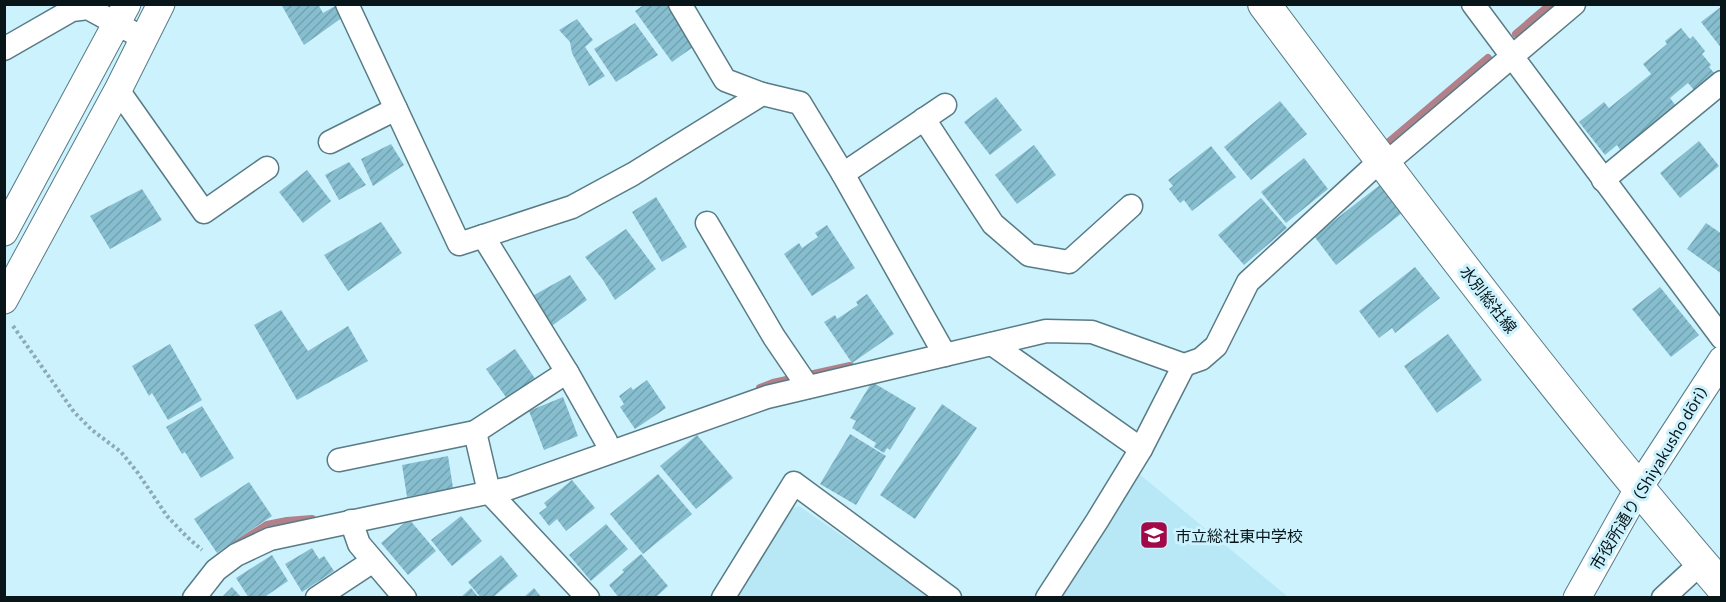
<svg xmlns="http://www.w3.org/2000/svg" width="1726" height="602" font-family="Commissioner,'Noto Sans JP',sans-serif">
  <defs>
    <pattern id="building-hatch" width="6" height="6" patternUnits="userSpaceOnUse" patternTransform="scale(1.5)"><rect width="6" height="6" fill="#87becf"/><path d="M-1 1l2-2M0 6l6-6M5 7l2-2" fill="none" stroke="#73a3b1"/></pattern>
  </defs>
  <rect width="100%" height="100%" fill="#ccf2fe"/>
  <g fill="#b8e7f6">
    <polygon points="1138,473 1288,597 1053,598"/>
    <polygon points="799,506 931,597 737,598 791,509"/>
  </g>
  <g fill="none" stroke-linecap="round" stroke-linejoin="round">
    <g stroke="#b18089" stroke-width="8">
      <polyline points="1516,34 1551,4"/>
      <polyline points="1389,142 1488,58"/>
      <polyline points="760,388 773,383 850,366"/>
      <polyline points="235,545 267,525 287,521 312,519"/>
    </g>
  </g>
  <g fill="url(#building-hatch)">
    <polygon points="281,4 318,4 323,13 337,5 343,17 304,45"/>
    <polygon points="645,4 667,4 696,45 672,62 635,11"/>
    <polygon points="1722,6 1722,49 1701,22"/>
    <polygon points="577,19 593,40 585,47 605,76 589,86 572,53 570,42 559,30"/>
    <polygon points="635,23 658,55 616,82 594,49"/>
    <polygon points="1681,28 1690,39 1693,36 1705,51 1702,54 1711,65 1709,67 1720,80 1699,96 1688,83 1670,98 1676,106 1621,151 1617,145 1605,155 1579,122 1604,102 1609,108 1651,74 1643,64 1667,44 1665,41"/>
    <polygon points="996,97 1022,130 990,155 964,122"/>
    <polygon points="1280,101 1307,134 1251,180 1224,147"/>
    <polygon points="1699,141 1719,166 1680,198 1660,173"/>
    <polygon points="391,144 404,165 373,186 361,159"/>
    <polygon points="1034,145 1056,175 1017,204 995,175"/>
    <polygon points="1211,146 1236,177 1192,211 1184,200 1180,203 1169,189 1173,186 1168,180"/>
    <polygon points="1304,158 1328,189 1286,223 1261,192"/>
    <polygon points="349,162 366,185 339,200 325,175"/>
    <polygon points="307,170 331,201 303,223 279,192"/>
    <polygon points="1380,185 1402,213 1336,265 1314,236"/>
    <polygon points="142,189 162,220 110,249 90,216"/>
    <polygon points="656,197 687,247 662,262 632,212"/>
    <polygon points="1261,198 1287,228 1244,265 1218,235"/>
    <polygon points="381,222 402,253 348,291 324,255"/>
    <polygon points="1706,223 1722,234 1722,274 1687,249"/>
    <polygon points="827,225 855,268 812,296 784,254 799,243 802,248 818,237 815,233"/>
    <polygon points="626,229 656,269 615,300 603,280 585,257"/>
    <polygon points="1415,267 1440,298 1395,333 1392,328 1379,338 1359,311"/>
    <polygon points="570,275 587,300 549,328 527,299"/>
    <polygon points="1660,287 1699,335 1671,357 1632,309"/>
    <polygon points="867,294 894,334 852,363 824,322 835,315 837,319 858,305 856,302"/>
    <polygon points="281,310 308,351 348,326 368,361 297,400 254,325"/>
    <polygon points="1448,334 1482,380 1437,413 1404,366"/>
    <polygon points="170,344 202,400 168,420 152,393 149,396 132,366"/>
    <polygon points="515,349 536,380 508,400 486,369"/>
    <polygon points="647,380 666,408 635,429 620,407 624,404 619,396 631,387 633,390"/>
    <polygon points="872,382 916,408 890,450 887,448 884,453 874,447 876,443 852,428 856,421 850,418"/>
    <polygon points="563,397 578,436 544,450 529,411"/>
    <polygon points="942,404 977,428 915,519 880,495"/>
    <polygon points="202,406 234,458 201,478 185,452 182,454 166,427"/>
    <polygon points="850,434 886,456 856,505 820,484"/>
    <polygon points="697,435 733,478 696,509 660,466"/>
    <polygon points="448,456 453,488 407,497 402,465"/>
    <polygon points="658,474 692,514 643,554 610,514"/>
    <polygon points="572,480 595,508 566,531 557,519 549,526 539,513 547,507 544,503"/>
    <polygon points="249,482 272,516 217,553 194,519"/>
    <polygon points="461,516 482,541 452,566 431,540"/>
    <polygon points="409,519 436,551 408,575 381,543"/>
    <polygon points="606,524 628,549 591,581 569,555"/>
    <polygon points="312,548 319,559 324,556 334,571 302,592 285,564"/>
    <polygon points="641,554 668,586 655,598 619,598 609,585 624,572 622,570"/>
    <polygon points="272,555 288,581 263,598 249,598 236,578"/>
    <polygon points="501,555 518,576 492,598 481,598 468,582"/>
    <polygon points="232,587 242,598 221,598"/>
    <polygon points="471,588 479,598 460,598"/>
    <polygon points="534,588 542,598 523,598"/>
  </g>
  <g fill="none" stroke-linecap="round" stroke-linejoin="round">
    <g stroke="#587b85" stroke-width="25">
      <g id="minor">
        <polyline points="347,4 459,244 572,207 633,174 762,94 800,103 843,174 945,355"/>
        <polyline points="680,4 725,80 762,94"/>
        <polyline points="1473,4 1722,338"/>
        <polyline points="4,49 72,10 88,8 143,38"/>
        <polyline points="118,90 204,212 267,168"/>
        <polyline points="924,119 993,224 1029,255 1069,262 1131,206"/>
        <polyline points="330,142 396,109"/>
        <polyline points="1384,165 1574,4"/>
        <polyline points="843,174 945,105"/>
        <polyline points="1603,180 1722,82"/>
        <polyline points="707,223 774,337 808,387"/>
        <polyline points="483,236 567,372 606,441 610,452"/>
        <polyline points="992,344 1141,449"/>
        <polyline points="475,432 489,492 588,598"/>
        <polyline points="339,460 475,432 567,372"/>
        <polyline points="351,521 359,544 405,598"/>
        <polyline points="194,598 216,570 236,555 270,539 510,488 767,397 1046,331 1092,332 1184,365 1201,359 1216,346 1248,282 1381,160"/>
        <polyline points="317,598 373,561"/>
        <polyline points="723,598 794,483 950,598"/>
        <polyline points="1047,598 1097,521 1141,449 1184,365"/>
        <polyline points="1663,598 1701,563"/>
      </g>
    </g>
    <g stroke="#587b85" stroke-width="29">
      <g id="tertiary">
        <polyline points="4,232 127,4"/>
        <polyline points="4,300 118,90 161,4"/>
        <polyline points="1577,598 1638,489 1722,360"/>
      </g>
    </g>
    <g stroke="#587b85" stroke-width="34">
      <path id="secondary" d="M1264,4C1412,202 1561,400 1722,587"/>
    </g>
    <polyline stroke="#8cabb4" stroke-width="4" stroke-dasharray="3 3" stroke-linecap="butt" points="13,326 74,412 92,430 121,452 138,473 167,516 187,537 202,550"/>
    <use href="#minor" stroke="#fff" stroke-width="22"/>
    <use href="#tertiary" stroke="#fff" stroke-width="27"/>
    <use href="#secondary" stroke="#fff" stroke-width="32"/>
  </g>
  <defs>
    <g id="school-square" transform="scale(1.5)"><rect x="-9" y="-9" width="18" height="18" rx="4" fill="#a20948" stroke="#ccf2fe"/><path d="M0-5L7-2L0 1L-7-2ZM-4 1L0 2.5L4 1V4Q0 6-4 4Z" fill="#fff"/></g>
  </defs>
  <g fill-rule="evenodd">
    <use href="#school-square" x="1154" y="535"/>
  </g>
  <g text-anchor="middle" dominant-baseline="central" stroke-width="6" stroke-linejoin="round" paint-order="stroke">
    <g font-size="16" fill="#08161a" stroke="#ccf2fe">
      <text transform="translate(1489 299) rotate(52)">水別総社線</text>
      <text transform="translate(1648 478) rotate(-59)">市役所通り (Shiyakusho dōri)</text>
    </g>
    <g font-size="16" fill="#08161a" stroke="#ccf2fe" text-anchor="start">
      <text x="1175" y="535">市立総社東中学校</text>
    </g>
  </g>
  <rect width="1726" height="602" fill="none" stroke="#08161a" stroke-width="12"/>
</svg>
